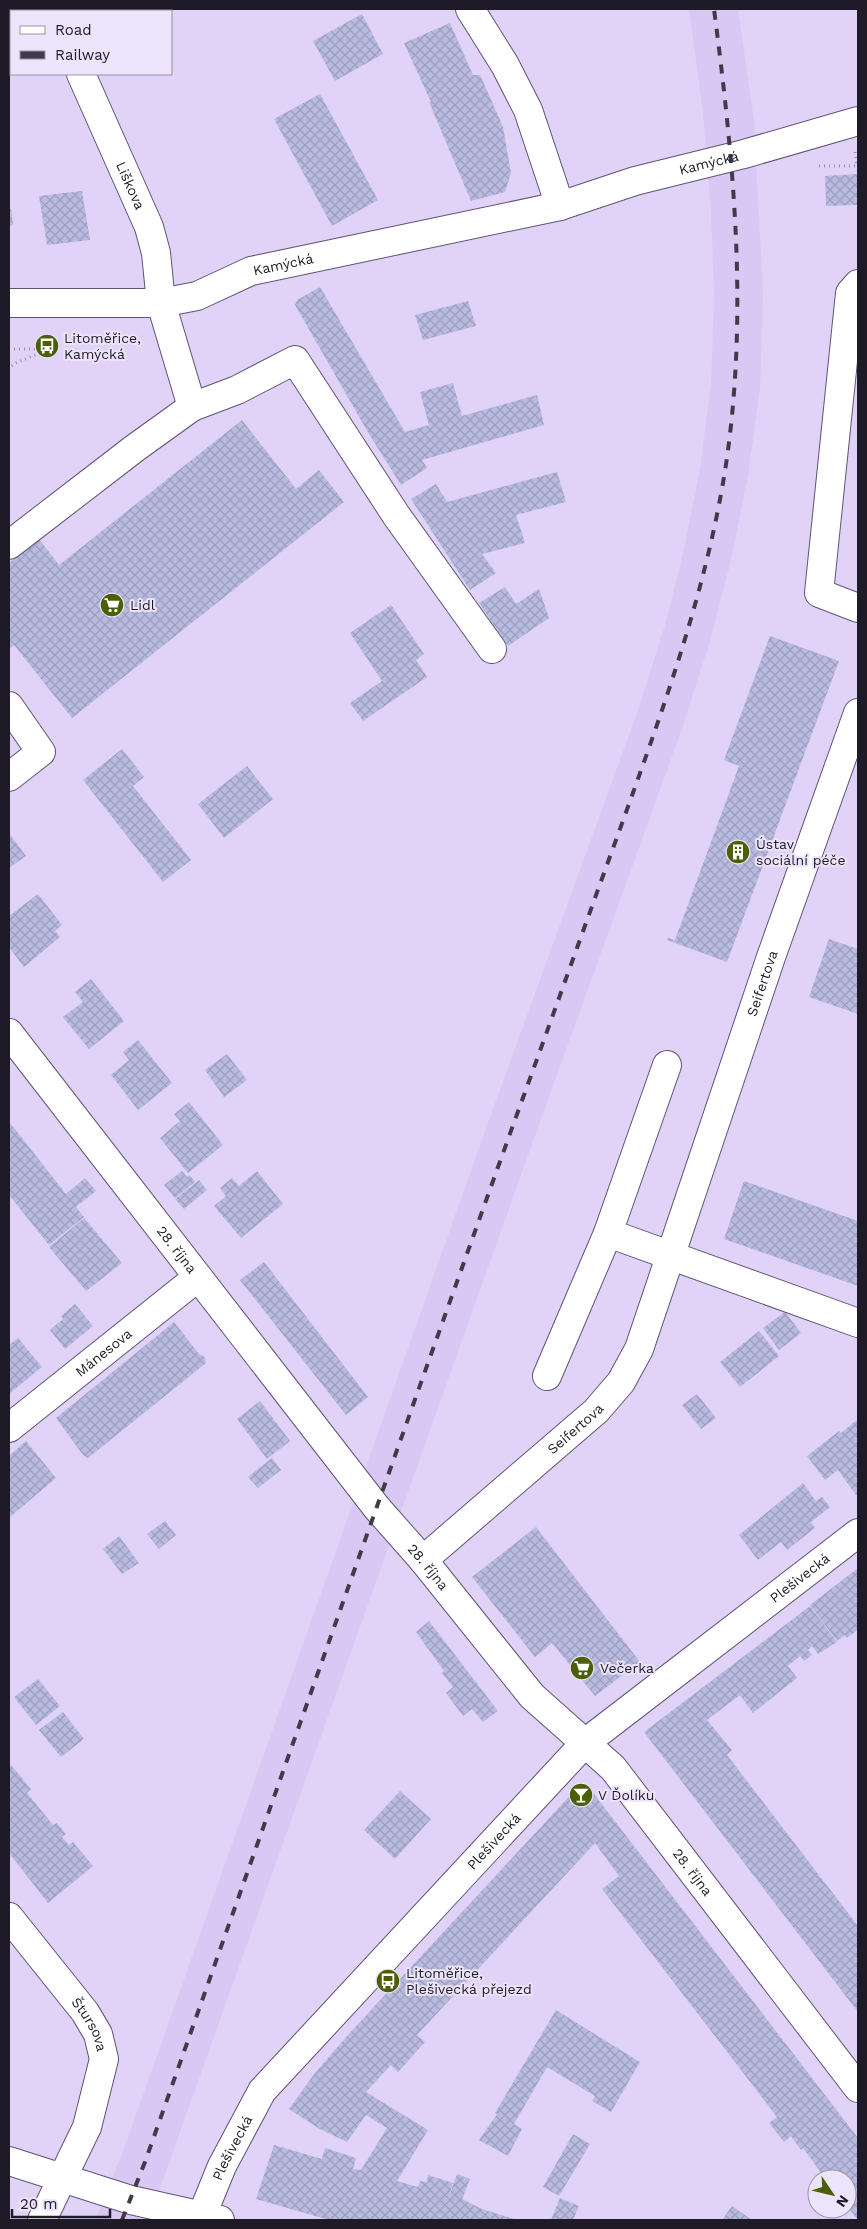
<svg xmlns="http://www.w3.org/2000/svg" width="867" height="2229" font-family="'Work Sans',sans-serif">
  <defs>
    <pattern id="building-cross-hatch" width="8" height="8" patternUnits="userSpaceOnUse" patternTransform="scale(1.25)"><rect width="8" height="8" fill="#b8badf"/><path d="M0 0l8 8M0 8l8-8" fill="none" stroke="#9e9fbf"/></pattern>
  </defs>
  <rect width="100%" height="100%" fill="#e1d3f8"/>
  <polygon fill="#d9c8f4" points="689,9 738,9 754,121 763,294 760,388 748,476 731,560 711,638 682,729 531,1147 153,2208 148,2220 95,2220 122,2154 485,1131 637,713 665,625 684,549 700,468 711,384 714,294 711,212 703,113"/>
  <g fill="url(#building-cross-hatch)">
    <polygon points="362,14 383,54 335,81 313,41"/>
    <polygon points="450,23 473,75 480,75 481,77 503,127 511,173 505,192 471,201 429,102 431,102 404,43"/>
    <polygon points="320,94 378,200 332,226 274,119"/>
    <polygon points="858,174 858,205 826,206 825,176"/>
    <polygon points="82,191 90,240 47,245 39,196"/>
    <polygon points="9,209 11,209 13,225 9,226"/>
    <polygon points="320,287 405,432 429,425 420,392 453,383 462,416 537,395 544,425 422,460 427,468 401,485 369,434 295,305 297,300"/>
    <polygon points="468,301 476,326 423,340 415,315"/>
    <polygon points="242,420 296,489 319,470 344,502 72,718 14,645 9,649 9,563 39,539 59,565"/>
    <polygon points="557,472 566,502 516,515 525,543 482,554 496,573 470,590 411,499 436,484 447,502"/>
    <polygon points="505,587 516,604 539,589 549,618 508,646 479,603"/>
    <polygon points="391,605 424,654 416,660 427,677 363,721 350,703 382,681 350,633"/>
    <polygon points="770,636 839,661 727,962 667,940 668,938 675,940 739,766 724,760"/>
    <polygon points="122,749 144,777 133,786 191,860 163,882 83,780"/>
    <polygon points="247,766 273,799 224,838 198,804"/>
    <polygon points="9,833 26,856 9,868"/>
    <polygon points="38,894 62,925 55,931 60,937 24,967 9,947 9,916"/>
    <polygon points="829,939 858,949 858,1014 809,997"/>
    <polygon points="91,979 124,1021 89,1049 63,1017 83,1002 75,992"/>
    <polygon points="138,1040 172,1083 138,1110 111,1075 129,1060 123,1052"/>
    <polygon points="227,1054 247,1080 224,1097 205,1070"/>
    <polygon points="189,1102 223,1145 188,1173 160,1138 180,1121 174,1114"/>
    <polygon points="11,1124 66,1194 85,1178 96,1191 76,1207 84,1217 49,1245 9,1195 9,1126"/>
    <polygon points="182,1171 187,1177 190,1175 195,1182 175,1198 164,1185"/>
    <polygon points="257,1171 283,1204 241,1238 214,1206 226,1196 220,1188 232,1178 239,1186"/>
    <polygon points="199,1180 207,1190 184,1209 175,1199"/>
    <polygon points="744,1181 858,1221 858,1286 724,1239"/>
    <polygon points="84,1218 122,1263 86,1291 49,1247"/>
    <polygon points="264,1262 368,1397 346,1415 240,1280"/>
    <polygon points="75,1304 93,1326 65,1349 50,1330 63,1319 61,1316"/>
    <polygon points="785,1312 801,1333 779,1350 763,1328"/>
    <polygon points="174,1322 199,1354 205,1357 206,1363 88,1458 83,1455 56,1418"/>
    <polygon points="759,1331 779,1356 740,1387 720,1362"/>
    <polygon points="18,1338 42,1367 9,1394 9,1345"/>
    <polygon points="697,1394 716,1418 701,1429 682,1405"/>
    <polygon points="260,1401 290,1441 267,1459 237,1419"/>
    <polygon points="858,1419 858,1494 856,1495 838,1470 825,1480 807,1456 839,1431 841,1433"/>
    <polygon points="26,1441 56,1478 9,1518 9,1456"/>
    <polygon points="272,1458 281,1470 258,1488 248,1477"/>
    <polygon points="803,1483 816,1501 822,1497 830,1507 811,1522 815,1528 787,1550 781,1542 758,1560 739,1535"/>
    <polygon points="165,1521 176,1535 159,1549 147,1534"/>
    <polygon points="536,1527 640,1662 595,1696 552,1643 535,1657 472,1577"/>
    <polygon points="119,1536 139,1563 122,1574 103,1549"/>
    <polygon points="858,1568 858,1630 847,1638 845,1635 837,1641 810,1605"/>
    <polygon points="810,1606 837,1642 818,1654 812,1646 808,1650 812,1655 804,1661 800,1656 788,1666 797,1678 753,1713 740,1695 707,1720 732,1750 727,1755 858,1926 858,2012 644,1732"/>
    <polygon points="429,1621 498,1711 483,1722 472,1709 463,1716 446,1693 453,1687 442,1673 444,1671 416,1632"/>
    <polygon points="38,1679 60,1706 36,1725 14,1697"/>
    <polygon points="63,1712 84,1739 61,1757 39,1730"/>
    <polygon points="11,1765 31,1789 27,1793 53,1825 57,1823 66,1834 62,1837 69,1845 73,1842 93,1866 48,1903 9,1853 9,1767"/>
    <polygon points="585,1787 591,1790 858,2138 858,2220 847,2206 847,2179 826,2179 803,2148 801,2150 791,2136 784,2142 769,2123 777,2117 602,1889 619,1876 595,1843 417,2035 425,2042 398,2072 391,2065 366,2092 428,2130 397,2181 418,2187 420,2181 427,2182 428,2175 453,2183 447,2202 457,2174 470,2179 462,2199 482,2209 517,2220 329,2220 256,2199 274,2145 322,2159 325,2148 356,2158 353,2169 361,2170 387,2128 366,2115 347,2142 318,2128 289,2109 315,2073 347,2036 577,1788"/>
    <polygon points="400,1791 431,1819 395,1859 364,1830"/>
    <polygon points="556,2010 640,2062 611,2112 592,2101 595,2096 547,2067 514,2124 522,2129 508,2156 479,2140 497,2114 495,2113"/>
    <polygon points="573,2134 590,2144 559,2196 543,2187"/>
    <polygon points="560,2198 579,2206 573,2220 551,2220"/>
    <polygon points="732,2206 752,2220 722,2220"/>
  </g>
  <g fill="none" stroke-linecap="round" stroke-linejoin="round">
    <g stroke="#605373" stroke-width="30">
      <g id="minor">
        <polyline points="52,9 53,11"/>
        <polyline points="470,9 505,65 528,110 560,206"/>
        <path id="s1" d="M81,74L149,227L156,253L161,303L192,407L237,390L295,360L396,515L492,649"/>
        <polyline points="858,284 850,293 819,593 858,608"/>
        <path id="s2" d="M9,303H161L197,296L251,271L560,206L635,181L744,154L858,121"/>
        <polyline points="9,545 135,448 192,407"/>
        <polyline points="9,706 41,752 9,777"/>
        <path id="s3" d="M9,1033L377,1508L423,1560L532,1696L613,1768L858,2088"/>
        <polyline points="667,1065 608,1233 858,1323"/>
        <polyline points="547,1376 608,1233"/>
        <path id="s4" d="M9,1428L198,1277"/>
        <path id="s5" d="M423,1560L596,1411L621,1382L639,1349L771,957L858,713"/>
        <path id="s6" d="M9,1917L85,2012L98,2034L104,2059L87,2127L42,2220"/>
        <polyline points="9,2161 131,2200 220,2220"/>
        <path id="s7" d="M200,2220L222,2166L262,2091L585,1743L858,1533"/>
      </g>
    </g>
    <g stroke="#988da9" stroke-width="3" stroke-dasharray="1 4" stroke-linecap="butt">
      <polyline points="855,152 857,166"/>
      <polyline points="819,166 858,166"/>
      <polyline points="9,349 49,349 16,363 9,368"/>
    </g>
    <use href="#minor" stroke="#fff" stroke-width="28"/>
    <path stroke="#413a4b" stroke-width="4" stroke-dasharray="9 9" stroke-linecap="butt" d="M122,2220L145,2162C268,1814 391,1465 516,1117C551,1021 585,925 620,829C662,712 705,595 725,471C749,316 734,163 714,9"/>
  </g>
  <defs>
    <g id="bus-disc" transform="scale(1.25)"><circle r="9.5" fill="#4c5f06" stroke="#ece4fa"/><path d="M-5-6H5V4H4V6H2V4H-2V6H-4V4H-5ZM-3.5-4V0h7V-4ZM-3.5 1.2v1.5H-2V1.2ZM2 1.2v1.5H3.5V1.2Z" fill="#fff"/></g>
    <g id="supermarket-disc" transform="scale(1.25)"><circle r="9.5" fill="#4c5f06" stroke="#ece4fa"/><path d="M-6-5.5h2.5l.6 2H6L4.5 2H-2.5L-4.4-4H-6ZM-1.5 3.2a1.3 1.3 0 1 0 .1 0ZM3 3.2a1.3 1.3 0 1 0 .1 0Z" fill="#fff"/></g>
    <g id="building-disc" transform="scale(1.25)"><circle r="9.5" fill="#4c5f06" stroke="#ece4fa"/><path d="M-4-6H4V6H1V3H-1V6H-4ZM-2.5-4.3h1.7v1.8h-1.7ZM.8-4.3h1.7v1.8H.8ZM-2.5-1h1.7V.8h-1.7ZM.8-1h1.7V.8H.8Z" fill="#fff"/></g>
    <g id="bar-disc" transform="scale(1.25)"><circle r="9.5" fill="#4c5f06" stroke="#ece4fa"/><path d="M-6-5H6L.8 .8V4.5H3.5V6h-7V4.5H-.8V.8Z" fill="#fff"/></g>
  </defs>
  <g fill-rule="evenodd">
    <use href="#bus-disc" x="47" y="346"/>
    <use href="#supermarket-disc" x="112" y="605"/>
    <use href="#building-disc" x="738" y="852"/>
    <use href="#supermarket-disc" x="582" y="1668"/>
    <use href="#bar-disc" x="581" y="1795"/>
    <use href="#bus-disc" x="388" y="1981"/>
  </g>
  <g text-anchor="middle" dominant-baseline="central" stroke-width="4" stroke-linejoin="round" paint-order="stroke">
    <g font-size="14" fill="#1f1a27" stroke="#ece4fa">
      <text stroke="none"><textPath href="#s2" startOffset="719">Kamýcká</textPath></text>
      <text stroke="none"><textPath href="#s1" startOffset="122">Liškova</textPath></text>
      <text stroke="none"><textPath href="#s2" startOffset="281">Kamýcká</textPath></text>
      <text stroke="none"><textPath href="#s5" startOffset="690">Seifertova</textPath></text>
      <text stroke="none"><textPath href="#s3" startOffset="274">28. října</textPath></text>
      <text stroke="none"><textPath href="#s4" startOffset="121">Mánesova</textPath></text>
      <text stroke="none"><textPath href="#s5" startOffset="201">Seifertova</textPath></text>
      <text stroke="none"><textPath href="#s3" startOffset="679">28. října</textPath></text>
      <text stroke="none"><textPath href="#s7" startOffset="889">Plešivecká</textPath></text>
      <text stroke="none"><textPath href="#s7" startOffset="484">Plešivecká</textPath></text>
      <text stroke="none"><textPath href="#s3" startOffset="1084">28. října</textPath></text>
      <text stroke="none"><textPath href="#s6" startOffset="135">Štursova</textPath></text>
      <text stroke="none"><textPath href="#s7" startOffset="79">Plešivecká</textPath></text>
    </g>
    <g font-size="14" fill="#1f1a27" stroke="#ece4fa" text-anchor="start">
      <text x="64" y="338">Litoměřice,<tspan x="64" dy="16">Kamýcká</tspan></text>
      <text x="130" y="605">Lidl</text>
      <text x="756" y="844">Ústav<tspan x="756" dy="16">sociální péče</tspan></text>
      <text x="600" y="1668">Večerka</text>
      <text x="598" y="1795">V Ďolíku</text>
      <text x="406" y="1973">Litoměřice,<tspan x="406" dy="16">Plešivecká přejezd</tspan></text>
    </g>
  </g>
  <rect width="867" height="2229" fill="none" stroke="#1f1a27" stroke-width="20"/>
  <rect x="10" y="10" width="162" height="65" fill="#ece4fa" stroke="#9a93a6"/>
  <rect x="20" y="26" width="25" height="8" fill="#ffffff" stroke="#9a93a6"/>
  <text x="55" y="35" font-size="15" fill="#1f1a27">Road</text>
  <rect x="20" y="51" width="25" height="8" fill="#413a4b" stroke="#9a93a6"/>
  <text x="55" y="60" font-size="15" fill="#1f1a27">Railway</text>
  <g transform="translate(832 2194) rotate(125)"><circle r="24" fill="#ece4fa" stroke="#9a93a6"/>
  <path d="M0-4L9 19L0 12L-9 19Z" fill="#4c5f06"/>
  <text y="-8" font-size="14" font-weight="bold" text-anchor="middle" fill="#1f1a27">N</text>
  </g>
  <path d="M12 2209v8h98v-8" fill="none" stroke="#1f1a27" stroke-width="2.5"/>
  <text x="20" y="2209" font-size="15" fill="#1f1a27" stroke="#ece4fa" stroke-width="4" paint-order="stroke">20 m</text>
</svg>
